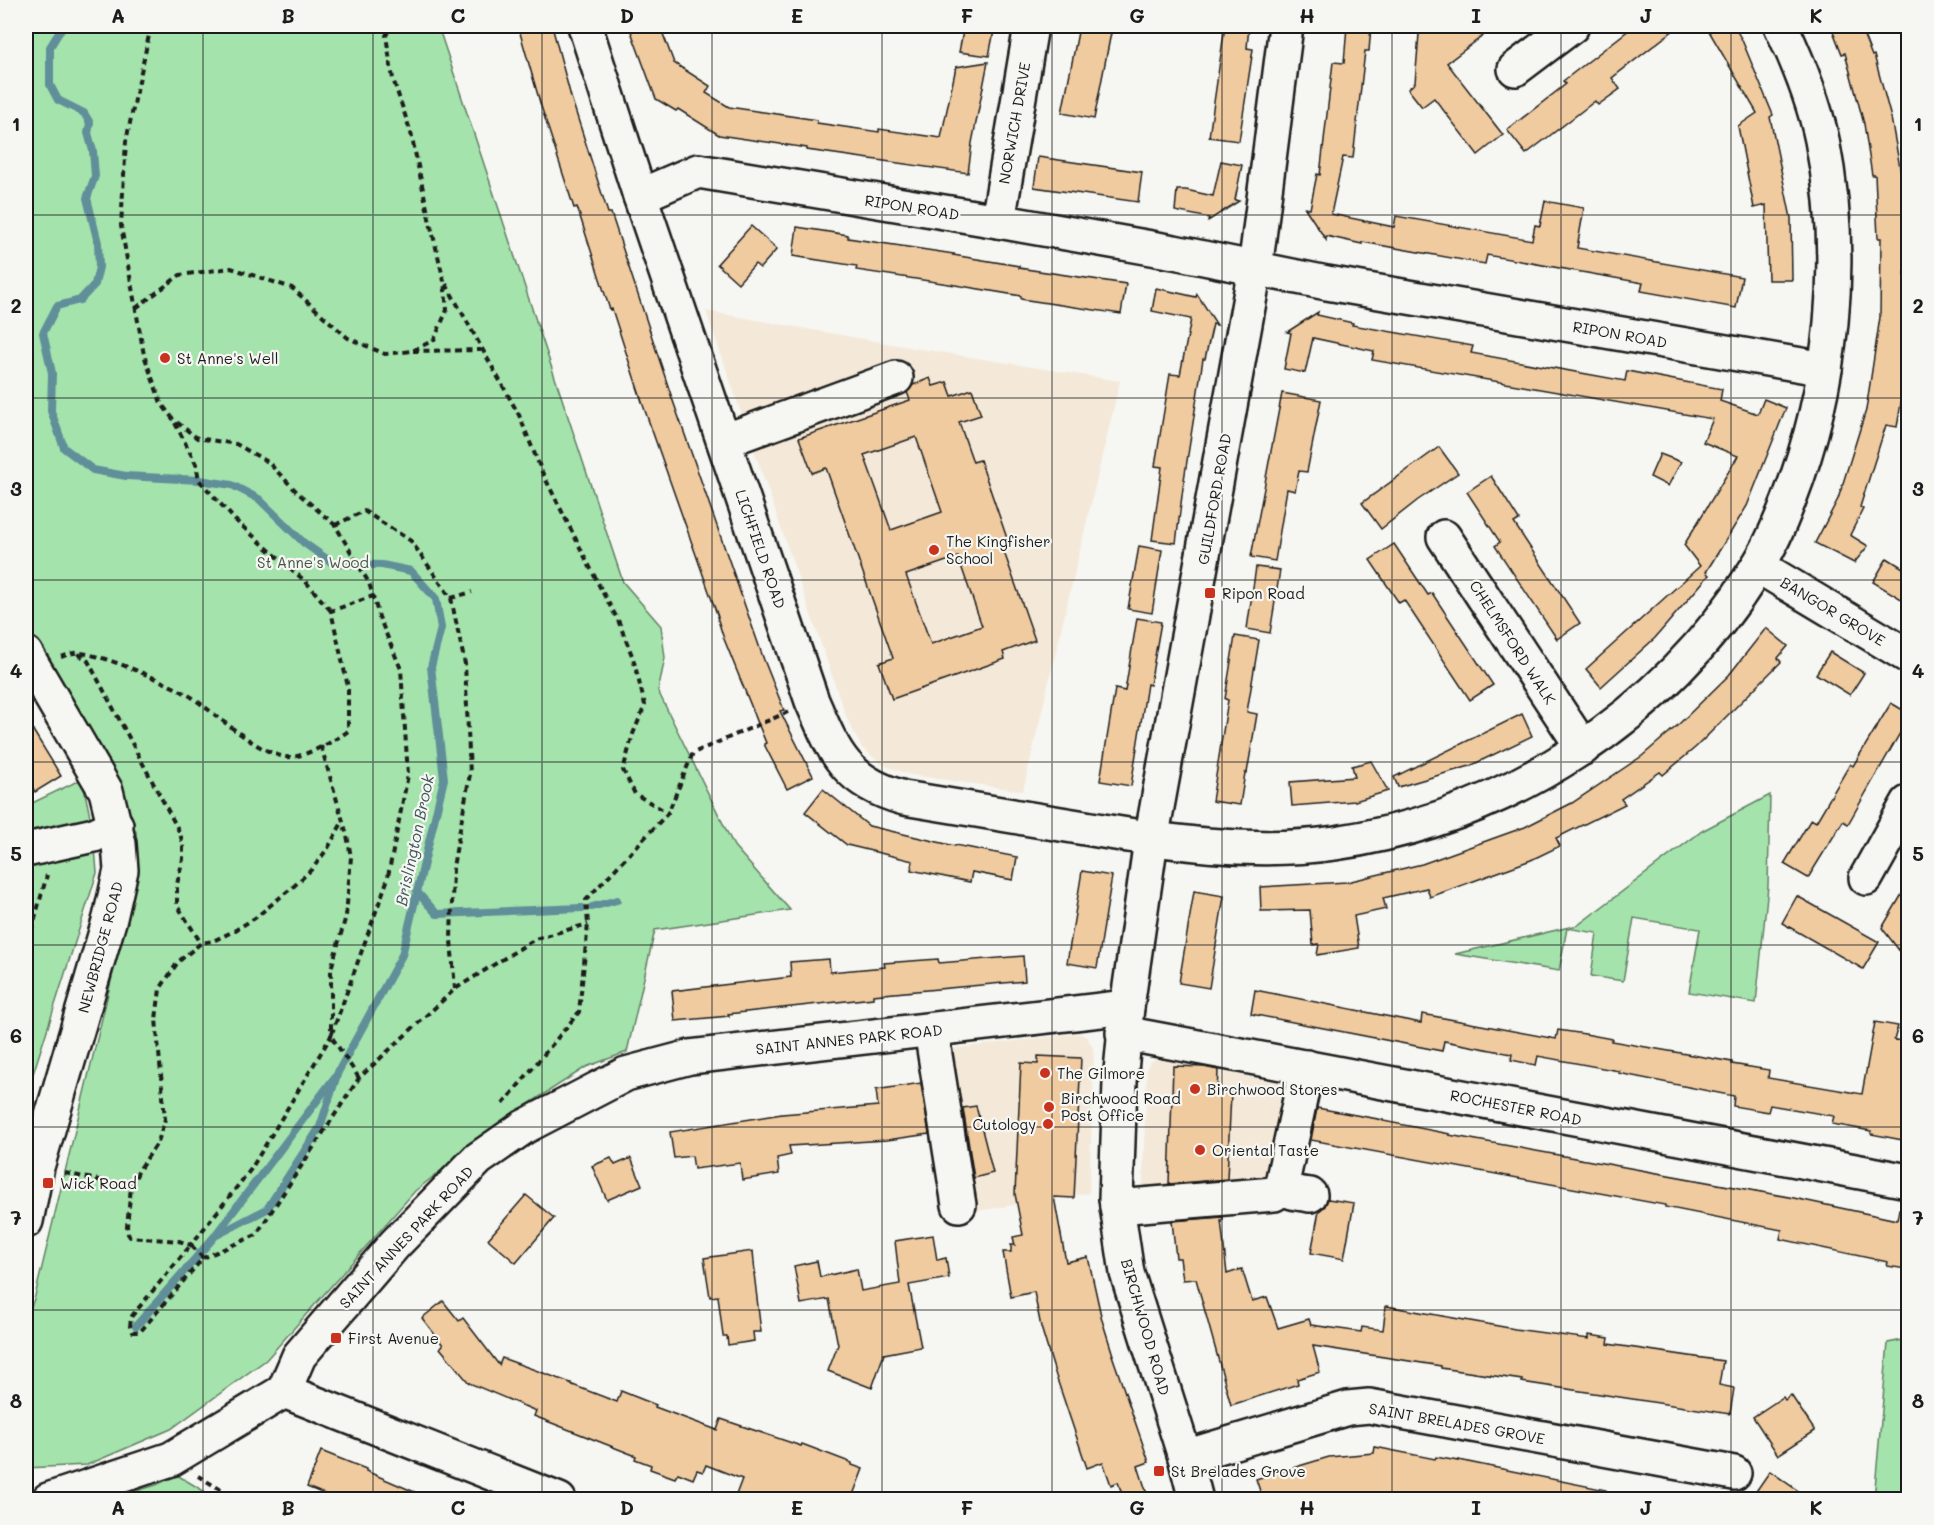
<svg xmlns="http://www.w3.org/2000/svg" width="1934" height="1525" font-family="Mali,sans-serif">
  <rect width="100%" height="100%" fill="#f6f6f2"/>
  <filter id="ink" filterUnits="userSpaceOnUse"><feTurbulence type="fractalNoise" baseFrequency=".0167" numOctaves="2"/><feDisplacementMap in="SourceGraphic" scale="12" xChannelSelector="R" yChannelSelector="G"/><feConvolveMatrix kernelMatrix="1 2 1 2 8 2 1 2 1" color-interpolation-filters="sRGB"/></filter>
  <g filter="url(#ink)">
    <g fill="#f4e9d9">
      <polygon points="706,311 914,348 1120,381 1023,791 911,775 883,765 862,748 847,719"/>
      <polygon points="1079,1033 1087,1037 1093,1048 1094,1060 1089,1193 970,1212 942,1050"/>
      <polygon points="1156,1059 1295,1085 1276,1191 1142,1201 1147,1068 1150,1062"/>
    </g>
    <g fill="#a4e3ac" stroke="#608064" stroke-width="1.5">
      <polygon points="26,26 438,26 623,582 661,626 665,658 658,691 734,846 790,910 655,930 627,1052 586,1067 516,1112 415,1191 266,1360 171,1429 87,1465 26,1468 26,1321 35,1296 136,878 136,832 125,804 26,639"/>
      <polygon points="82,779 94,835 97,873 26,1096 26,806"/>
      <polygon points="1770,795 1768,886 1756,1003 1689,992 1700,929 1634,918 1623,981 1591,976 1597,933 1567,928 1559,971 1455,954 1578,925 1702,831"/>
      <polygon points="1908,1339 1908,1499 1874,1499 1888,1343"/>
      <polygon points="177,1475 217,1499 110,1499 156,1485"/>
    </g>
    <g fill="none" stroke-linecap="round" stroke-linejoin="round">
      <g stroke="#608f99" stroke-width="8">
        <polyline points="63,26 50,47 50,85 58,100 84,113 90,123 88,133 93,151 95,176 87,198 98,243 99,267 95,284 80,300 57,306 43,333 52,373 51,411 64,448 93,470 126,476 199,480 232,485 259,499 304,543 334,564 382,565 411,571 436,599 441,628 431,667 444,779 402,955 338,1072 320,1127 267,1209 215,1236 136,1326"/>
        <polyline points="417,892 437,914 582,908"/>
        <polyline points="592,907 617,900"/>
        <polyline points="217,1233 335,1077"/>
      </g>
    </g>
    <g fill="#f0cba0" stroke="#1c1c1c" stroke-width="1.5" fill-rule="evenodd">
      <polygon points="518,26 552,26 571,97 608,213 611,213 672,398 764,660 784,710 780,711 813,776 787,789 764,744 766,743 724,639 717,617 718,617 643,405 612,309 610,310 577,207 574,208 541,106"/>
      <polygon points="629,26 660,26 674,63 710,86 706,93 729,107 817,120 817,123 879,132 879,129 941,138 956,67 988,62 972,143 968,173 807,150 807,148 719,135 678,109 676,111 656,99"/>
      <polygon points="964,26 995,26 989,56 959,52"/>
      <polygon points="1225,26 1249,26 1247,48 1253,49 1239,141 1209,137"/>
      <polygon points="1347,26 1371,26 1369,51 1365,51 1353,158 1343,157 1331,214 1394,227 1396,216 1532,240 1535,225 1540,226 1545,201 1584,208 1577,248 1742,277 1736,308 1641,291 1643,283 1487,255 1485,264 1362,242 1362,244 1326,236 1326,240 1305,208 1310,209 1317,174 1320,175 1333,62 1344,63"/>
      <polygon points="1430,26 1496,26 1447,63 1503,135 1478,155 1434,98 1422,107 1408,89 1415,83 1419,34"/>
      <polygon points="1634,26 1679,26 1612,78 1620,89 1598,105 1595,101 1526,154 1507,130 1566,84 1563,81"/>
      <polygon points="1706,26 1734,26 1742,40 1773,115 1770,117 1791,218 1792,280 1768,280 1766,205 1754,208 1738,126 1757,113"/>
      <polygon points="1831,26 1860,26 1872,56 1874,55 1891,118 1903,184 1906,236 1904,331 1908,331 1908,354 1901,403 1897,427 1886,425 1860,507 1863,509 1850,535 1868,546 1854,563 1815,543 1838,499 1866,410 1880,317 1881,238 1878,238 1875,175 1872,175 1864,124 1845,53 1842,54"/>
      <polygon points="1079,27 1111,33 1094,119 1062,113"/>
      <polygon points="1038,157 1142,172 1138,202 1034,187"/>
      <polygon points="1221,161 1242,165 1235,200 1239,201 1208,221 1209,218 1175,211 1177,190 1186,190 1213,196"/>
      <polygon points="751,226 777,249 760,268 755,264 738,283 717,264"/>
      <polygon points="797,227 848,235 848,238 954,254 953,255 1019,266 1019,268 1126,284 1121,314 1021,299 1021,296 949,284 856,270 857,266 793,256"/>
      <polygon points="1156,288 1196,297 1197,294 1217,325 1213,324 1205,359 1203,359 1184,480 1176,543 1152,540 1162,467 1155,466 1170,374 1180,375 1191,319 1152,311"/>
      <polygon points="1318,312 1317,315 1353,323 1352,325 1473,346 1471,353 1625,381 1627,371 1722,389 1720,401 1758,414 1764,399 1786,408 1747,506 1706,572 1709,575 1655,638 1601,687 1586,669 1700,566 1684,545 1738,456 1703,442 1713,419 1372,360 1374,351 1313,338 1305,373 1284,369 1291,333 1287,332"/>
      <path d="M930,378L933,386L947,382L952,396L972,389L981,415L959,422L973,462L980,460L1010,547L1003,549L1035,640L1003,652L1005,659L892,699L879,663L893,658L826,468L812,473L799,438L910,400L907,392L913,385ZM916,437L942,512L891,530L864,455ZM958,557L982,626L931,644L906,575Z"/>
      <polygon points="1282,393 1321,400 1307,472 1299,471 1295,491 1287,489 1275,561 1251,557"/>
      <polygon points="1439,447 1458,473 1418,500 1381,529 1362,503"/>
      <polygon points="1660,454 1681,462 1668,486 1650,477"/>
      <polygon points="1491,476 1519,520 1514,523 1580,623 1557,639 1495,546 1500,542 1467,492"/>
      <polygon points="1394,544 1428,595 1432,593 1493,685 1470,700 1404,600 1399,603 1370,560"/>
      <polygon points="1139,546 1162,550 1152,613 1128,609"/>
      <polygon points="1887,558 1908,571 1908,603 1873,582"/>
      <polygon points="1256,567 1280,570 1270,633 1247,629"/>
      <polygon points="1137,618 1161,622 1150,685 1147,684 1131,786 1100,781 1115,689 1125,691"/>
      <polygon points="1766,628 1788,646 1778,658 1781,662 1696,747 1663,775 1660,772 1621,799 1625,804 1556,838 1560,846 1531,860 1430,897 1427,888 1383,898 1386,909 1354,916 1359,948 1317,955 1319,944 1313,945 1310,910 1261,911 1260,887 1347,882 1422,864 1525,827 1572,803 1642,756 1678,725 1729,675"/>
      <polygon points="1235,636 1259,640 1247,712 1257,714 1247,773 1245,773 1240,805 1212,801 1228,700 1225,699"/>
      <polygon points="1830,652 1864,673 1850,695 1816,674"/>
      <polygon points="1891,703 1908,713 1908,719 1848,824 1843,821 1808,878 1784,864 1811,819 1816,822 1850,764 1853,766"/>
      <polygon points="1522,714 1532,736 1470,766 1398,787 1394,777"/>
      <polygon points="26,719 61,776 35,792 26,777"/>
      <polygon points="1371,761 1388,791 1355,801 1292,806 1290,782 1355,777 1352,766"/>
      <polygon points="823,789 869,826 955,846 955,845 1017,857 1013,880 972,872 970,882 911,870 913,861 847,845 805,812"/>
      <polygon points="1082,871 1112,876 1097,968 1067,963"/>
      <polygon points="1908,884 1908,962 1882,928"/>
      <polygon points="1194,891 1224,896 1209,988 1179,983"/>
      <polygon points="1797,896 1879,942 1863,969 1782,923"/>
      <polygon points="1023,956 1025,981 873,995 873,998 728,1014 729,1016 675,1021 672,991 791,977 790,962 829,959 830,972 885,967 884,963 938,959 939,963"/>
      <polygon points="1255,990 1421,1023 1422,1014 1556,1039 1558,1030 1585,1034 1612,1039 1611,1041 1732,1062 1732,1064 1769,1070 1768,1078 1862,1094 1875,1022 1898,1026 1894,1040 1908,1041 1908,1141 1871,1134 1871,1131 1832,1124 1834,1116 1770,1105 1768,1112 1733,1106 1734,1096 1618,1073 1619,1071 1538,1056 1536,1065 1511,1060 1512,1054 1444,1041 1442,1051 1251,1014"/>
      <polygon points="1038,1056 1081,1058 1074,1198 1054,1197 1066,1262 1088,1257 1102,1320 1113,1355 1112,1355 1149,1462 1138,1466 1149,1500 1124,1500 1118,1482 1111,1485 1103,1462 1087,1468 1056,1376 1041,1327 1034,1292 1011,1297 1003,1252 1011,1252 1011,1245 1015,1245 1013,1237 1023,1235 1015,1194 1021,1063 1038,1064"/>
      <polygon points="1173,1066 1204,1067 1218,1070 1217,1093 1231,1093 1227,1179 1169,1184"/>
      <polygon points="921,1083 929,1134 887,1140 789,1146 791,1155 777,1158 779,1174 742,1180 740,1163 694,1169 692,1156 674,1158 670,1132 782,1114 878,1106 876,1090"/>
      <polygon points="976,1106 993,1173 974,1178 963,1108"/>
      <polygon points="1317,1108 1383,1120 1383,1121 1450,1134 1449,1135 1789,1197 1897,1220 1899,1209 1908,1210 1908,1266 1907,1266 1906,1269 1887,1266 1888,1262 1780,1239 1782,1230 1665,1207 1665,1205 1311,1140"/>
      <polygon points="611,1158 615,1165 631,1158 642,1185 607,1200 592,1166"/>
      <polygon points="526,1195 554,1218 516,1263 488,1239"/>
      <polygon points="1328,1199 1354,1203 1344,1259 1311,1253 1319,1211 1325,1206"/>
      <polygon points="1223,1217 1223,1220 1221,1220 1227,1274 1242,1269 1252,1301 1267,1297 1278,1328 1309,1319 1311,1325 1361,1332 1362,1327 1383,1330 1386,1306 1515,1329 1589,1339 1589,1335 1609,1338 1608,1344 1723,1361 1719,1385 1734,1388 1730,1414 1522,1382 1522,1380 1441,1368 1441,1366 1313,1346 1320,1372 1297,1379 1298,1384 1231,1405 1196,1279 1183,1280 1180,1258 1176,1258 1172,1221"/>
      <polygon points="933,1235 937,1260 946,1258 949,1278 909,1285 921,1347 884,1354 872,1388 828,1371 838,1345 829,1299 801,1304 794,1266 817,1261 820,1277 857,1269 861,1291 900,1284 895,1241"/>
      <polygon points="753,1251 755,1273 754,1273 761,1332 753,1332 754,1341 728,1345 727,1336 723,1336 718,1296 710,1297 704,1258"/>
      <polygon points="443,1301 459,1321 463,1318 499,1365 502,1358 571,1383 570,1384 617,1402 621,1391 656,1405 655,1407 717,1430 721,1419 801,1446 802,1444 852,1463 852,1465 863,1469 851,1500 734,1500 742,1479 706,1465 703,1472 697,1470 693,1479 678,1473 675,1478 650,1469 651,1465 635,1459 636,1456 534,1416 536,1411 469,1383 440,1348 443,1345 422,1318"/>
      <polygon points="1791,1395 1815,1431 1778,1455 1753,1417 1783,1397 1785,1400"/>
      <polygon points="1375,1447 1435,1459 1436,1457 1458,1461 1458,1460 1606,1490 1605,1500 1263,1500 1256,1479 1329,1457 1374,1453"/>
      <polygon points="321,1451 366,1469 366,1471 433,1500 339,1500 307,1487"/>
      <polygon points="1770,1471 1811,1500 1750,1500"/>
    </g>
    <g fill="none" stroke-linecap="round" stroke-linejoin="round">
      <g stroke="#1c1c1c" stroke-width="38">
        <g id="minor">
          <path d="M585,26L640,196L812,701C834,752 845,782 904,798C964,808 1024,818 1085,828C1167,842 1251,855 1335,843C1507,818 1664,717 1756,569C1770,548 1780,523 1789,500C1833,387 1846,260 1822,140C1814,101 1798,62 1781,26"/>
          <polyline points="1515,69 1572,26"/>
          <polyline points="640,196 698,171 998,221 1174,252 1327,283 1825,369"/>
          <polyline points="998,221 1031,26"/>
          <polyline points="724,441 896,378"/>
          <polyline points="1444,537 1583,748"/>
          <polyline points="1758,566 1908,656"/>
          <polyline points="26,654 106,791 119,844 121,870 110,918 37,1167 26,1221"/>
          <polyline points="26,850 94,835 116,825"/>
          <polyline points="1866,878 1908,803"/>
          <polyline points="931,1030 959,1205"/>
          <polyline points="1123,1033 1908,1181"/>
          <path d="M1307,1067L1282,1183C1286,1194 1300,1193 1310,1195"/>
          <polyline points="1117,1207 1274,1194"/>
          <polyline points="284,1391 559,1500"/>
          <polyline points="1185,1457 1348,1408 1369,1406 1734,1473"/>
          <polyline points="48,1500 171,1459 284,1391 299,1356 395,1244 478,1159 524,1127 626,1074 690,1057 1127,1007"/>
          <polyline points="1196,1500 1185,1457 1127,1273 1116,1199 1120,1082 1127,1007 1151,840 1255,269 1286,26"/>
        </g>
      </g>
      <g stroke="#1c1c1c" stroke-width="4" stroke-dasharray="6 4.5" stroke-linecap="butt">
        <polyline points="446,284 519,415 542,472 603,593 618,620 633,658 645,705 633,734 623,770 635,794 668,813"/>
        <polyline points="136,308 180,275 231,268 292,288 348,338 385,354 412,351 434,340 447,310 444,281 429,218 411,133 393,79 386,36 390,26"/>
        <polyline points="413,351 481,350"/>
        <polyline points="175,423 196,464 199,480 235,520 306,582 331,611"/>
        <polyline points="335,525 364,511 411,541 451,598 465,664 470,774 453,867 451,940 455,989"/>
        <polyline points="451,598 472,592"/>
        <polyline points="78,654 88,661 180,833 183,845 183,859 177,884 177,905 201,943"/>
        <path d="M61,657C65,656 70,653 74,653C95,650 176,686 193,698C217,715 258,753 286,757C302,759 335,741 348,731V687L331,611L373,596L369,583L335,525L299,494L268,462L236,444L197,438L173,419L161,403L144,355L121,226L126,141L151,26"/>
        <polyline points="321,746 347,835 351,857 346,916 331,969 331,1036 251,1169 191,1245 179,1241 130,1237 128,1234 127,1226 131,1187 139,1170 158,1142 165,1119 156,1019 160,989 178,962 201,943 213,941 234,931 255,918 294,886 313,868 328,848 343,821"/>
        <polyline points="26,950 47,875"/>
        <polyline points="359,1078 331,1036 387,881 408,775 401,669 379,617 373,596"/>
        <polyline points="503,1104 579,1012 588,924 586,900 668,813 693,753 788,712"/>
        <polyline points="65,1173 131,1187"/>
        <polyline points="203,1258 191,1245 131,1317 130,1327 133,1332 140,1332 203,1258 256,1235 359,1078 455,989 535,939 588,924"/>
        <polyline points="198,1476 238,1500"/>
      </g>
      <use href="#minor" stroke="#f6f6f2" stroke-width="33"/>
    </g>
  </g>
  <path fill="none" stroke="#1c1c1c" stroke-width="1.5" stroke-opacity="0.55" d="M203,26V1500M373,26V1500M542,26V1500M712,26V1500M882,26V1500M1052,26V1500M1222,26V1500M1392,26V1500M1561,26V1500M1731,26V1500M26,215H1908M26,398H1908M26,580H1908M26,762H1908M26,945H1908M26,1127H1908M26,1310H1908"/>
  <g fill="#c8321e" stroke="#f6f6f2" stroke-width="2">
    <circle cx="165" cy="358" r="6"/>
    <circle cx="934" cy="550" r="6"/>
    <rect x="1204" y="587" width="12" height="12" rx="3"/>
    <circle cx="1045" cy="1073" r="6"/>
    <circle cx="1195" cy="1089" r="6"/>
    <circle cx="1049" cy="1107" r="6"/>
    <circle cx="1048" cy="1124" r="6"/>
    <circle cx="1200" cy="1150" r="6"/>
    <rect x="42" y="1177" width="12" height="12" rx="3"/>
    <rect x="330" y="1332" width="12" height="12" rx="3"/>
    <rect x="1153" y="1465" width="12" height="12" rx="3"/>
  </g>
  <g text-anchor="middle" dominant-baseline="central" stroke-width="4.5" stroke-linejoin="round" paint-order="stroke">
    <g font-size="15" fill="#1c1c1c" stroke="#f6f6f2">
      <text transform="translate(1014 123) rotate(-80)">NORWICH DRIVE</text>
      <text transform="translate(912 207) rotate(9)">RIPON ROAD</text>
      <text transform="translate(1620 334) rotate(10)">RIPON ROAD</text>
      <text transform="translate(1214 499) rotate(-80)">GUILDFORD ROAD</text>
      <text transform="translate(761 549) rotate(71)">LICHFIELD ROAD</text>
      <text transform="translate(1833 611) rotate(31)">BANGOR GROVE</text>
      <text transform="translate(1513 642) rotate(57)">CHELMSFORD WALK</text>
      <text transform="translate(100 947) rotate(-75)">NEWBRIDGE ROAD</text>
      <text transform="translate(849 1039) rotate(-6)">SAINT ANNES PARK ROAD</text>
      <text transform="translate(1516 1107) rotate(11)">ROCHESTER ROAD</text>
      <text transform="translate(406 1237) rotate(-47)">SAINT ANNES PARK ROAD</text>
      <text transform="translate(1146 1327) rotate(74)">BIRCHWOOD ROAD</text>
      <text transform="translate(1457 1423) rotate(10)">SAINT BRELADES GROVE</text>
    </g>
    <g font-size="15" fill="#1c1c1c" stroke="#f6f6f2" text-anchor="start">
      <text x="177" y="358">St Anne's Well</text>
      <text x="946" y="541">The Kingfisher<tspan x="946" dy="17">School</tspan></text>
      <text x="1222" y="593">Ripon Road</text>
      <text x="1057" y="1073">The Gilmore</text>
      <text x="1207" y="1089">Birchwood Stores</text>
      <text x="1061" y="1098">Birchwood Road<tspan x="1061" dy="17">Post Office</tspan></text>
      <text x="1036" y="1124" text-anchor="end">Cutology</text>
      <text x="1212" y="1150">Oriental Taste</text>
      <text x="60" y="1183">Wick Road</text>
      <text x="348" y="1338">First Avenue</text>
      <text x="1171" y="1471">St Brelades Grove</text>
    </g>
    <g font-size="15" fill="#455847" stroke="#f6f6f2">
      <text x="313" y="562">St Anne's Wood</text>
    </g>
    <g font-size="16" font-style="italic" fill="#3e565b" stroke="#f6f6f2">
      <text transform="translate(414 840) rotate(-78)">Brislington Brook</text>
    </g>
  </g>
  <rect width="1934" height="1525" fill="none" stroke="#f6f6f2" stroke-width="66"/>
  <rect x="33" y="33" width="1868" height="1459" fill="none" stroke="#1c1c1c" stroke-width="2"/>
  <g font-size="20" text-anchor="middle" font-weight="bold" fill="#1c1c1c">
    <text x="118" y="23">A</text>
    <text x="288" y="23">B</text>
    <text x="458" y="23">C</text>
    <text x="627" y="23">D</text>
    <text x="797" y="23">E</text>
    <text x="967" y="23">F</text>
    <text x="1137" y="23">G</text>
    <text x="1307" y="23">H</text>
    <text x="1476" y="23">I</text>
    <text x="1646" y="23">J</text>
    <text x="1816" y="23">K</text>
    <text x="16" y="131">1</text>
    <text x="1918" y="131">1</text>
    <text x="16" y="313">2</text>
    <text x="1918" y="313">2</text>
    <text x="16" y="496">3</text>
    <text x="1918" y="496">3</text>
    <text x="16" y="678">4</text>
    <text x="1918" y="678">4</text>
    <text x="16" y="861">5</text>
    <text x="1918" y="861">5</text>
    <text x="16" y="1043">6</text>
    <text x="1918" y="1043">6</text>
    <text x="16" y="1225">7</text>
    <text x="1918" y="1225">7</text>
    <text x="16" y="1408">8</text>
    <text x="1918" y="1408">8</text>
    <text x="118" y="1515">A</text>
    <text x="288" y="1515">B</text>
    <text x="458" y="1515">C</text>
    <text x="627" y="1515">D</text>
    <text x="797" y="1515">E</text>
    <text x="967" y="1515">F</text>
    <text x="1137" y="1515">G</text>
    <text x="1307" y="1515">H</text>
    <text x="1476" y="1515">I</text>
    <text x="1646" y="1515">J</text>
    <text x="1816" y="1515">K</text>
  </g>
</svg>
